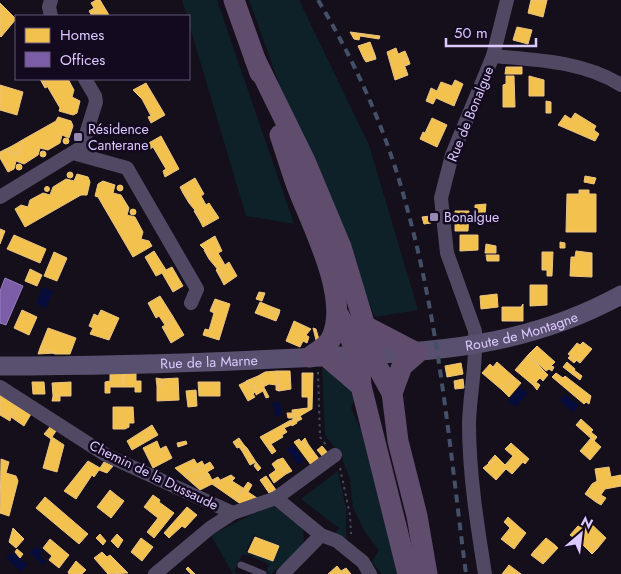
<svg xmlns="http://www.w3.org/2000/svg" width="621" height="574" font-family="Jost,sans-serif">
  <rect width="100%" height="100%" fill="#140f1a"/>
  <g fill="#0e2128">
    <polygon points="182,0 217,0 294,224 246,216"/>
    <polygon points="249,0 299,0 369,145 418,310 375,317 280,86"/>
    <polygon points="322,368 330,372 341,384 347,382 355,399 351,408 359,426 368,428 403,574 382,574 372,562 379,550 365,532 353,508 350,480 341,455 325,435"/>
    <polygon points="338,471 346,509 346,545 332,536 339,528 301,499"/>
    <polygon points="272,504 303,529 304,546 271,574 266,572 269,564 252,557 253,553 274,561 279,546 254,535 246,551 251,554 250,556 242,554 234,572 239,574 233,574 211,535"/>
  </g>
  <g fill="#060c3b">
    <polygon points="43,287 53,291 46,308 36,304"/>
    <polygon points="520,387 528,393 516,407 508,401"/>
    <polygon points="566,395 579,406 573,412 561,402 561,397"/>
    <polygon points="273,402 280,402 282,415 275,417"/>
    <polygon points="293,445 304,461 298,465 287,449"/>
    <polygon points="38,546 42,550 40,556 46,561 43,565 31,554 30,552"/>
    <polygon points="12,552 28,565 21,572 6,558"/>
  </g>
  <g fill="#f2c14e" stroke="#ebc383">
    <polygon points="96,0 100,0 109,15 92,16 97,13 91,3"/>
    <polygon points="531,0 547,0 543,17 528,13"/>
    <polygon points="0,3 16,19 1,37 0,36"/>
    <polygon points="94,8 97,13 92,16 89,11"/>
    <polygon points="517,27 532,30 528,44 513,40"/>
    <polygon points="350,32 380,36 379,39 360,36 359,40 354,39"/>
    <polygon points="370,42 375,55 364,59 358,46"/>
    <polygon points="396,48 398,54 405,51 408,58 402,59 408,75 395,80 387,52"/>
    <polygon points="375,55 376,59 366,62 364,59"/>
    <polygon points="408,58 410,64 405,66 402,59"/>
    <polygon points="506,67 522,67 522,74 505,74"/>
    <polygon points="506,76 514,76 515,107 503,107 503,85 506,84"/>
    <polygon points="529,76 544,80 544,96 529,96"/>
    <polygon points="40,79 43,79 47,87 45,88"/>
    <polygon points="43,79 68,79 74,90 72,97 80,101 77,113 73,115 59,111 60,108"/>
    <polygon points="455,80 463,84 454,106 436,98 433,104 426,101 431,88 437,91 441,82 452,86"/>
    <polygon points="146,83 165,115 151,123 148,117 151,116 142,99 133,90"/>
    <polygon points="0,85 23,92 17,115 0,110"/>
    <polygon points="546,101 551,102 551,113 546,113"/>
    <polygon points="575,113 596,126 594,130 599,134 595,141 558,125 565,115 571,119"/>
    <polygon points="58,117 71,121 73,126 69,138 62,135 60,143 48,150 40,148 38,155 24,164 16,161 14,169 8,172 0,158 0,152 4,150 19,154 24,139 56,121"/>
    <polygon points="432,118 447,125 437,147 420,139 423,132 425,133"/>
    <polygon points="161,136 179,169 165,177 163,171 166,169 153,147 150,149 147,144"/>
    <circle cx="66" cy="141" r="3"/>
    <polygon points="24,139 19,154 4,150 12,146"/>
    <circle cx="43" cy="154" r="3"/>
    <circle cx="19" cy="167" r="3"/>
    <circle cx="70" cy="175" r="3"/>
    <polygon points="77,174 88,177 90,182 87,195 81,195 25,227 15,209 21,205 28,207 30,200 43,193 50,195 53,187 66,179 74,181"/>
    <polygon points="585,176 596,178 594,184 584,182"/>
    <polygon points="195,178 204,194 201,196 206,205 209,203 219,218 203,227 200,221 203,220 189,203 191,201 186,191 183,193 180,187"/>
    <polygon points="103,181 115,185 113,193 121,195 129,208 127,215 135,217 143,232 141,239 149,241 152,246 133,257 98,197 95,196 98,184"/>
    <circle cx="120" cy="188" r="3"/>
    <circle cx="47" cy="189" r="2.5"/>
    <polygon points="579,190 589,190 589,194 596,194 596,232 566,232 567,194 579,194"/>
    <polygon points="186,191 191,201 189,203 183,193"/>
    <polygon points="486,204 485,214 475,213 475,205"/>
    <circle cx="133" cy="212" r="3"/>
    <polygon points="196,210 203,220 200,221 194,211"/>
    <polygon points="455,211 469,211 468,231 455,231"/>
    <polygon points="430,216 431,223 424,224 422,217"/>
    <polygon points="0,229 5,231 0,244"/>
    <polygon points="14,235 46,249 40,263 7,249"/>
    <polygon points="460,235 478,235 478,250 460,251"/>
    <polygon points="215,236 222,251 218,253 225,265 229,262 237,276 224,285 221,279 224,277 209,259 212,257 200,245"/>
    <polygon points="560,242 565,243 565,248 560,248"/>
    <polygon points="486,244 496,246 496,253 485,253"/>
    <polygon points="206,249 212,257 209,259 204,250"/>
    <polygon points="154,251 166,270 172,267 183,286 173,292 162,273 156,276 145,257"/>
    <polygon points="576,251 592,253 592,277 570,276 571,257 575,257"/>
    <polygon points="54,252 67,258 57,281 44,276"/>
    <polygon points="542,252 553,252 552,276 547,276 547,270 542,270"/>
    <polygon points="486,255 499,255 499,261 487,261"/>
    <polygon points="218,268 224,277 221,279 216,270"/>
    <polygon points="30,269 42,275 37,286 25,281"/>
    <polygon points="530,285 547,285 547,305 530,306"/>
    <polygon points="259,292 265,293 262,301 256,299"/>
    <polygon points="497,294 498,307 481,309 480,296"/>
    <polygon points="160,296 172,315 165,332 162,327 165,325 159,316 156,318 148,303"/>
    <polygon points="215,299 230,304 219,340 203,335 205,329 209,330 214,313 216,307 212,306"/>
    <polygon points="260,302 272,307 271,311 279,314 276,321 255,313"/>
    <polygon points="523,304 523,321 502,321 502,307 521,307"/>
    <polygon points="212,306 216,307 214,313 210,311"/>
    <polygon points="272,307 280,310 279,314 271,311"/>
    <polygon points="22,310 37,317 29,335 14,328"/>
    <polygon points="101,310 119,318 109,340 90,334 93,328 89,326 94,314 98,316"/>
    <polygon points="172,315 184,335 171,343 165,332"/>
    <polygon points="294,321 311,329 306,335 309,337 307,343 303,341 300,347 286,341"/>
    <polygon points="48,328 76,338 70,354 55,354 40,348"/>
    <polygon points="313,328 316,329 320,343 317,344"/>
    <polygon points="583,342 592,349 580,363 568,354 577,343 580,345"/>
    <polygon points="537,346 555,362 551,366 554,367 552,371 549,369 546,371 528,355"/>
    <polygon points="40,348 55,353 38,354"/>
    <polygon points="528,355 548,375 543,381 540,378 533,385 515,370"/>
    <polygon points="571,355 577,360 574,363 568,358"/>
    <polygon points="497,362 514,377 502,390 482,373 490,364 493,367"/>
    <polygon points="567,362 575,369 572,374 563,367"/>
    <polygon points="461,363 463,374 447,377 445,366"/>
    <polygon points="574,370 582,376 580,380 572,374"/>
    <polygon points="277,371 279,391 276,390 276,385 269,384 263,387 258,376 265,372"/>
    <polygon points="277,371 290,371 291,389 279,391"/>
    <polygon points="136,372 136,381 141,381 141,392 135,392 135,387 123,387 123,373"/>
    <polygon points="110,373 123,373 123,387 110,387 110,393 105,393 105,382 110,381"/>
    <polygon points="302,373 313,373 312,409 293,420 292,410 308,408 308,397 302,397"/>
    <polygon points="556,373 563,378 565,376 591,396 589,404 586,402 584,404 552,377"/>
    <polygon points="258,376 269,397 266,398 263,391 256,395 254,385 250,387 246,381"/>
    <polygon points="514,377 521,383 509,397 502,390"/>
    <polygon points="156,378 162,379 162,385 157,386"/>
    <polygon points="178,378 179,400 157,401 157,386 162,385 162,379"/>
    <polygon points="463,379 464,388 455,389 454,381"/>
    <polygon points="247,381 250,387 254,385 257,390 253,394 255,397 248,401 239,385"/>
    <polygon points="32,382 44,382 45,394 33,394"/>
    <polygon points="71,382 71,396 53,396 52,383"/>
    <polygon points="198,382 220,382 220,396 199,396"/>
    <polygon points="536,382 540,385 537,390 533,385"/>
    <polygon points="196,390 197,406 188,407 186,391"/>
    <polygon points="0,394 17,406 11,417 0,410"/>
    <polygon points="53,396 60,396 60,401 52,401"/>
    <polygon points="17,406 31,414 24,426 11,417"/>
    <polygon points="113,407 133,407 134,423 129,423 129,427 125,429 113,429"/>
    <polygon points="0,410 11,417 10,421 0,415"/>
    <polygon points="287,413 292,413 292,418 288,418"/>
    <polygon points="300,416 302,419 296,422 295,419"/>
    <polygon points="295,419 297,423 292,426 289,421"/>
    <polygon points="581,419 593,430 591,432 597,437 594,441 576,425"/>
    <polygon points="289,421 291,425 284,428 282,425"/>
    <polygon points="152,425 158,435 132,450 127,441"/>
    <polygon points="282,425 287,432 282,435 283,437 271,444 276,451 272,454 260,437"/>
    <polygon points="50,427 56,431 52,437 64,445 57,472 43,468 51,439 44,434"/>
    <polygon points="239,438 244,445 237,448 233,442"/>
    <polygon points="305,438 308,444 305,447 301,442"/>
    <polygon points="591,438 601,447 590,460 580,451"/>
    <polygon points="299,439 305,447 308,444 319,459 311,465 294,442"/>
    <polygon points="157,441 160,449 166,446 172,458 153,468 143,448"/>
    <polygon points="186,441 187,444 178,447 177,443"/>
    <polygon points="511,443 529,459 525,464 523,462 512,474 506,469 496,480 483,468 497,457 505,465 513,456 505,449"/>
    <polygon points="244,445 247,448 242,451 239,447"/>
    <polygon points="322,446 328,453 323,457 317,450"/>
    <polygon points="247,448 256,462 250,465 242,451"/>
    <polygon points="495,455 497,457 490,464 488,463"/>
    <polygon points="283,458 292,471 286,474 277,460"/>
    <polygon points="1,459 9,462 6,473 16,476 18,481 9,516 0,513"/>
    <polygon points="194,459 197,464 202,461 204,465 184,476 175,468"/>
    <polygon points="277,460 286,474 274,483 269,475 276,470 272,464"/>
    <polygon points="88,461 100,468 104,462 113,466 107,473 99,470 94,477 92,475 76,499 64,491"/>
    <polygon points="210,462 214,468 207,472 209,474 192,483 184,476"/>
    <polygon points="256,462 261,468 258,471 254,466"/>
    <polygon points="609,467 611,477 621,475 621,486 605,489 596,502 585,494 592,484 597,481 595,469"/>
    <polygon points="209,474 212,480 218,477 220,480 200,490 192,483"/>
    <polygon points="231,475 235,478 232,481 243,488 235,500 212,484"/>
    <polygon points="266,476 276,490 269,493 260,480"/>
    <polygon points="248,482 252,485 248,492 257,498 242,505 235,500"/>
    <polygon points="110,490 116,495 113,498 121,505 111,518 97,507"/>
    <polygon points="116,495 124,501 121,505 113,498"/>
    <polygon points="153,495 160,500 159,502 174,513 154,538 147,532 158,518 144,507"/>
    <polygon points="601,495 606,498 601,505 596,502"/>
    <polygon points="45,497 88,534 79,544 36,508"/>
    <polygon points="187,507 197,515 185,528 182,526 169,538 164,533"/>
    <polygon points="508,517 526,533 514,549 501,539 510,528 504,522"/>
    <polygon points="585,518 606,538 597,549 587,540 582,544 570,535"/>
    <polygon points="13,528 24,539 16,548 9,542"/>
    <polygon points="100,534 106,541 103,545 96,538"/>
    <polygon points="117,534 123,540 118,548 111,541"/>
    <polygon points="255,537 279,546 273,561 248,552"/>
    <polygon points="141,538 153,547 142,561 131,552"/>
    <polygon points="546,538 555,545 543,559 534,551"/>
    <polygon points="50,539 69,555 59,568 49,560 52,556 43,548"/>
    <polygon points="587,540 597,549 592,554 582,544"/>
    <polygon points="555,545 558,548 543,564 531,555 534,551 543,559"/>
    <polygon points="17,549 23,554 20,558 15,552"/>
    <polygon points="102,552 107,557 110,555 128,573 108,574 94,558"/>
    <polygon points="76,561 86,570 82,574 69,574 68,572"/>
    <polygon points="509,565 521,574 502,574"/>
    <polygon points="337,566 341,571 346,568 351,574 328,574"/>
    <polygon points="188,567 195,574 191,574 186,569"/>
  </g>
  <polygon fill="#7b5ea7" stroke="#987ec1" points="5,278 23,286 6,325 0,323 0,291"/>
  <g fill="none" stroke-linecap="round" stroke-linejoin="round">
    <g stroke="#454c5f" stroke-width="2" stroke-dasharray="2.5 4" stroke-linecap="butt">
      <polyline points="318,372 320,437 326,445"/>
      <polyline points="340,468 350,515 351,534"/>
    </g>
    <polyline stroke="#514964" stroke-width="7" points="241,565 263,574"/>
    <g stroke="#514964" stroke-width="14">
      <polyline points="51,0 49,7 51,16"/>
      <path d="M493,56C536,60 583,61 621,85"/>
      <polyline points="73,153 127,168 197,289 191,303"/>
      <polyline points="0,197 82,147 96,102 95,96 85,79"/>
      <polyline points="0,387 106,455 233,513"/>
      <polyline points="276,498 321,535 337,541 363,562 370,574"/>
      <polyline points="155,574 210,528 233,513 276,498 335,455"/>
      <polyline points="283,574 321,535"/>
      <path d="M485,574C477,524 469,473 469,423C470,392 477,362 475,331L447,253L441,198L452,155L493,56L507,0"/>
    </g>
    <path stroke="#59506f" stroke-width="19" id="s1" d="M0,366C100,366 199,363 298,358C415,352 515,353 621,295"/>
    <g stroke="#604c6d" stroke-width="21">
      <polyline points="234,0 260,73"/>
      <polyline points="255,59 305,161 341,247 377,366 392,393 398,441 417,516 427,574"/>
      <path d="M280,135C286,152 291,170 297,186C312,226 350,296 332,337C327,348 318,350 310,357"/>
      <path d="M338,314C352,338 360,358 361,386L408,574"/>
      <polyline points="365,326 417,353 402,366 392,393"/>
      <polyline points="326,356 361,386"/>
    </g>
    <path stroke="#445067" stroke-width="4" stroke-dasharray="8 6" stroke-linecap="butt" d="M318,0C357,65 388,135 407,208C440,327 450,452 466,574"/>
  </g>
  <g fill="#9688af" stroke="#130a1f" stroke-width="2">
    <rect x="73" y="132" width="10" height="10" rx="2.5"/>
    <rect x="429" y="212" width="10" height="10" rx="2.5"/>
  </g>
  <g text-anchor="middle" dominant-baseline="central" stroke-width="5" stroke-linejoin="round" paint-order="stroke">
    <g font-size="14" fill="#dcc9ff" stroke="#130a1f">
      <text transform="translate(470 114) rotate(-68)">Rue de Bonalgue</text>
      <text stroke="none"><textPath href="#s1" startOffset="524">Route de Montagne</textPath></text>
      <text stroke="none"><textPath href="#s1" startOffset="209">Rue de la Marne</textPath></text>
      <text transform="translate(154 475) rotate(26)">Chemin de la Dussaude</text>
    </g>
    <g font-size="14" fill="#dcc9ff" stroke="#130a1f" text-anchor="start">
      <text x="88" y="129">Résidence<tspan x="88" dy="16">Canterane</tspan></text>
      <text x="444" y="217">Bonalgue</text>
    </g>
  </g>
  <rect x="15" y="15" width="175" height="65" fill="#130a1f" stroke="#635679"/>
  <rect x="25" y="28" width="25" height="15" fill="#f2c14e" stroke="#635679"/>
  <text x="60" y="40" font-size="15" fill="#dcc9ff">Homes</text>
  <rect x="25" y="52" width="25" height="15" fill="#7b5ea7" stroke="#635679"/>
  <text x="60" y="65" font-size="15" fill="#dcc9ff">Offices</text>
  <g transform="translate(581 534) rotate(28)" stroke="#130a1f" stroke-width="4" paint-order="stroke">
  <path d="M0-4L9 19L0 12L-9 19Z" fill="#dcc9ff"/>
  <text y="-8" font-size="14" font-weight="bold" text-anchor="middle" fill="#dcc9ff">N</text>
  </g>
  <path d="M446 38v8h90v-8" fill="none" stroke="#dcc9ff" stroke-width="2.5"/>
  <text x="454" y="38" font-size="15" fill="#dcc9ff" stroke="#130a1f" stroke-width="4" paint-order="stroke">50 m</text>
</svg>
